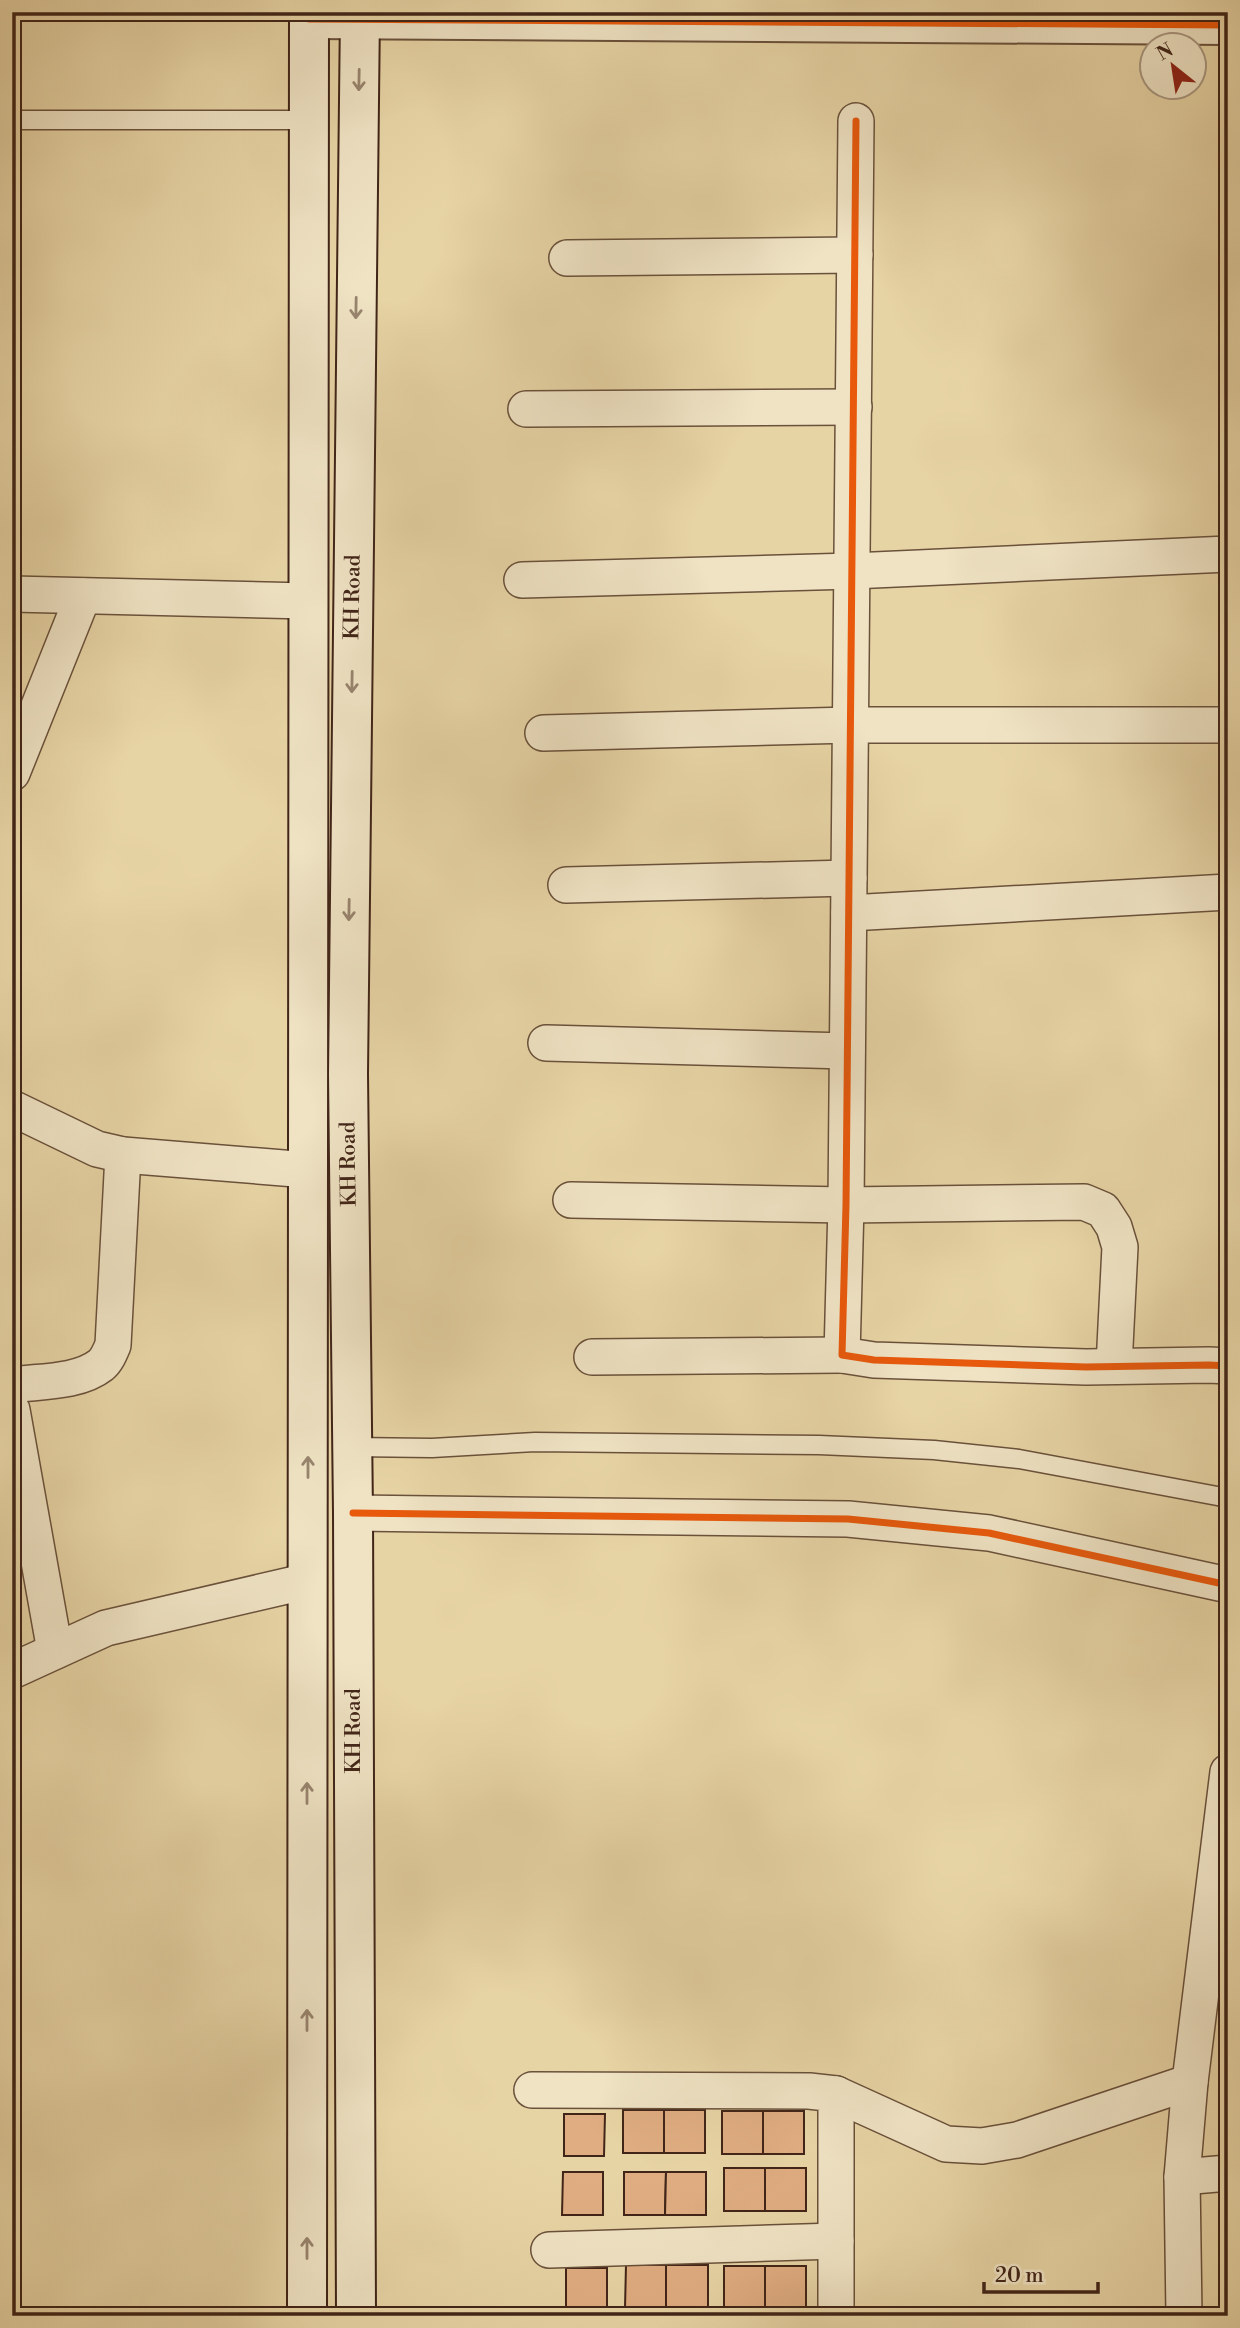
<svg xmlns="http://www.w3.org/2000/svg" width="1240" height="2328" font-family="'Libre Bodoni',serif">
  <rect width="100%" height="100%" fill="#e7d4a5"/>
  <filter id="stains"><feTurbulence type="fractalNoise" baseFrequency=".00286" numOctaves="4"/><feColorMatrix values="0 0 0 0 .2 0 0 0 0 .09 0 0 0 0 .02 0 0 0 .5 -.17"/></filter>
  <radialGradient id="worn" r=".72"><stop offset=".6" stop-color="#630" stop-opacity="0"/><stop offset="1" stop-color="#630" stop-opacity=".3"/></radialGradient>
  <g fill="#dfad81" stroke="#412518" stroke-width="2">
    <rect x="623" y="2110" width="41" height="43"/>
    <rect x="664" y="2110" width="41" height="43"/>
    <rect x="722" y="2111" width="41" height="43"/>
    <rect x="763" y="2111" width="41" height="43"/>
    <polygon points="564,2114 605,2114 604,2156 564,2156"/>
    <rect x="724" y="2168" width="41" height="43"/>
    <rect x="765" y="2168" width="41" height="43"/>
    <polygon points="563,2172 603,2172 603,2215 562,2215"/>
    <polygon points="624,2172 666,2172 665,2215 624,2215"/>
    <polygon points="666,2172 706,2172 706,2215 665,2215"/>
    <polygon points="626,2265 666,2265 666,2307 625,2308"/>
    <rect x="666" y="2265" width="42" height="42"/>
    <rect x="724" y="2266" width="41" height="43"/>
    <rect x="765" y="2266" width="41" height="43"/>
    <rect x="566" y="2268" width="41" height="43"/>
  </g>
  <g fill="none" stroke-linecap="round" stroke-linejoin="round">
    <g stroke="#6a513b" stroke-width="21">
      <g id="service">
        <polyline points="12,120 309,120"/>
        <polyline points="352,1447 432,1448 535,1442 819,1445 934,1450 1019,1459 1228,1498"/>
      </g>
    </g>
    <g stroke="#6a513b" stroke-width="38">
      <g id="minor">
        <polyline points="856,121 846,1205 842,1355 874,1360 1086,1367 1209,1365 1228,1366"/>
        <polyline points="567,258 855,255"/>
        <polyline points="526,409 854,407"/>
        <polyline points="522,580 852,571 1228,554"/>
        <polyline points="12,594 308,601"/>
        <polyline points="543,733 851,725 1228,725"/>
        <polyline points="12,773 83,596"/>
        <polyline points="566,885 849,878"/>
        <polyline points="849,913 1228,892"/>
        <polyline points="546,1043 847,1051"/>
        <polyline points="12,1108 97,1149 123,1155 308,1170"/>
        <polyline points="571,1200 846,1205 1084,1202 1103,1210 1114,1227 1120,1247 1114,1366"/>
        <polyline points="592,1357 842,1355"/>
        <path d="M12,1385C40,1381 78,1383 101,1365C107,1360 110,1352 113,1345L123,1155"/>
        <polyline points="12,1410 55,1651"/>
        <polyline points="353,1513 848,1519 989,1533 1228,1585"/>
        <polyline points="12,1671 106,1628 308,1581"/>
        <polyline points="532,2090 809,2091 836,2094 836,2316"/>
        <polyline points="836,2094 946,2144 982,2146 1017,2140 1190,2082"/>
        <polyline points="1182,2177 1228,2173"/>
        <polyline points="549,2250 836,2241"/>
        <polyline points="1184,2316 1182,2177 1190,2082 1228,1772"/>
      </g>
    </g>
    <g stroke="#6a513b" stroke-width="42">
      <polyline id="tertiary" points="309,19 1228,25"/>
    </g>
    <g stroke="#412518" stroke-width="42">
      <g id="secondary">
        <polyline points="307,2316 309,12"/>
        <polyline points="356,2316 353,1513 348,1074 360,12"/>
      </g>
    </g>
    <use href="#service" stroke="#efe3c4" stroke-width="18"/>
    <use href="#minor" stroke="#efe3c4" stroke-width="35"/>
    <use href="#tertiary" stroke="#efe3c4" stroke-width="38"/>
    <use href="#secondary" stroke="#efe3c4" stroke-width="38"/>
    <g stroke="#efe3c4" stroke-width="11">
      <g id="cycleway">
        <polyline points="309,19 1228,25"/>
        <polyline points="856,121 846,1205 842,1355 874,1360 1086,1367 1209,1365 1228,1366"/>
        <polyline points="353,1513 848,1519 989,1533 1228,1585"/>
      </g>
    </g>
    <use href="#cycleway" stroke="#e8590c" stroke-width="7"/>
  </g>
  <defs><path id="oneway-shaft" d="M-6 0H5M1.5-3L5.5 0L1.5 3" fill="none" stroke-width="1.6" stroke-linecap="round" stroke-linejoin="round" transform="scale(1.75)"/></defs>
  <g stroke="#98846e">
    <use href="#oneway-shaft" transform="translate(359 80) rotate(91)"/>
    <use href="#oneway-shaft" transform="translate(356 308) rotate(91)"/>
    <use href="#oneway-shaft" transform="translate(352 682) rotate(91)"/>
    <use href="#oneway-shaft" transform="translate(349 910) rotate(91)"/>
    <use href="#oneway-shaft" transform="translate(308 1467) rotate(-90)"/>
    <use href="#oneway-shaft" transform="translate(307 1793) rotate(-90)"/>
    <use href="#oneway-shaft" transform="translate(307 2020) rotate(-90)"/>
    <use href="#oneway-shaft" transform="translate(307 2248) rotate(-90)"/>
  </g>
  <g text-anchor="middle" dominant-baseline="central" stroke-width="5" stroke-linejoin="round" paint-order="stroke">
    <g font-size="21" fill="#412518" stroke="#efe3c4">
      <text transform="translate(353 597) rotate(-89)">KH Road</text>
      <text transform="translate(349 1164) rotate(-91)">KH Road</text>
      <text transform="translate(354 1731) rotate(-90)">KH Road</text>
    </g>
  </g>
  <rect width="1240" height="2328" fill="none" stroke="#e7d4a5" stroke-width="42"/>
  <rect x="14" y="14" width="1212" height="2300" fill="none" stroke="#412518" stroke-width="3.5"/>
  <rect x="21" y="21" width="1198" height="2286" fill="none" stroke="#412518" stroke-width="2"/>
  <g transform="translate(1173 66) rotate(330)"><circle r="33" fill="#efe3c4" stroke="#a9977f" stroke-width="2"/>
  <path d="M0-5L12 26L0 18L-12 26Z" fill="#8f2418"/>
  <text y="-10" font-size="19" font-weight="bold" text-anchor="middle" fill="#412518">N</text>
  </g>
  <path d="M984 2282v10h114v-10" fill="none" stroke="#412518" stroke-width="3.5"/>
  <text x="995" y="2282" font-size="21" fill="#412518" stroke="#efe3c4" stroke-width="5" paint-order="stroke">20 m</text>
  <rect width="100%" height="100%" filter="url(#stains)"/>
  <rect width="100%" height="100%" fill="url(#worn)"/>
</svg>
